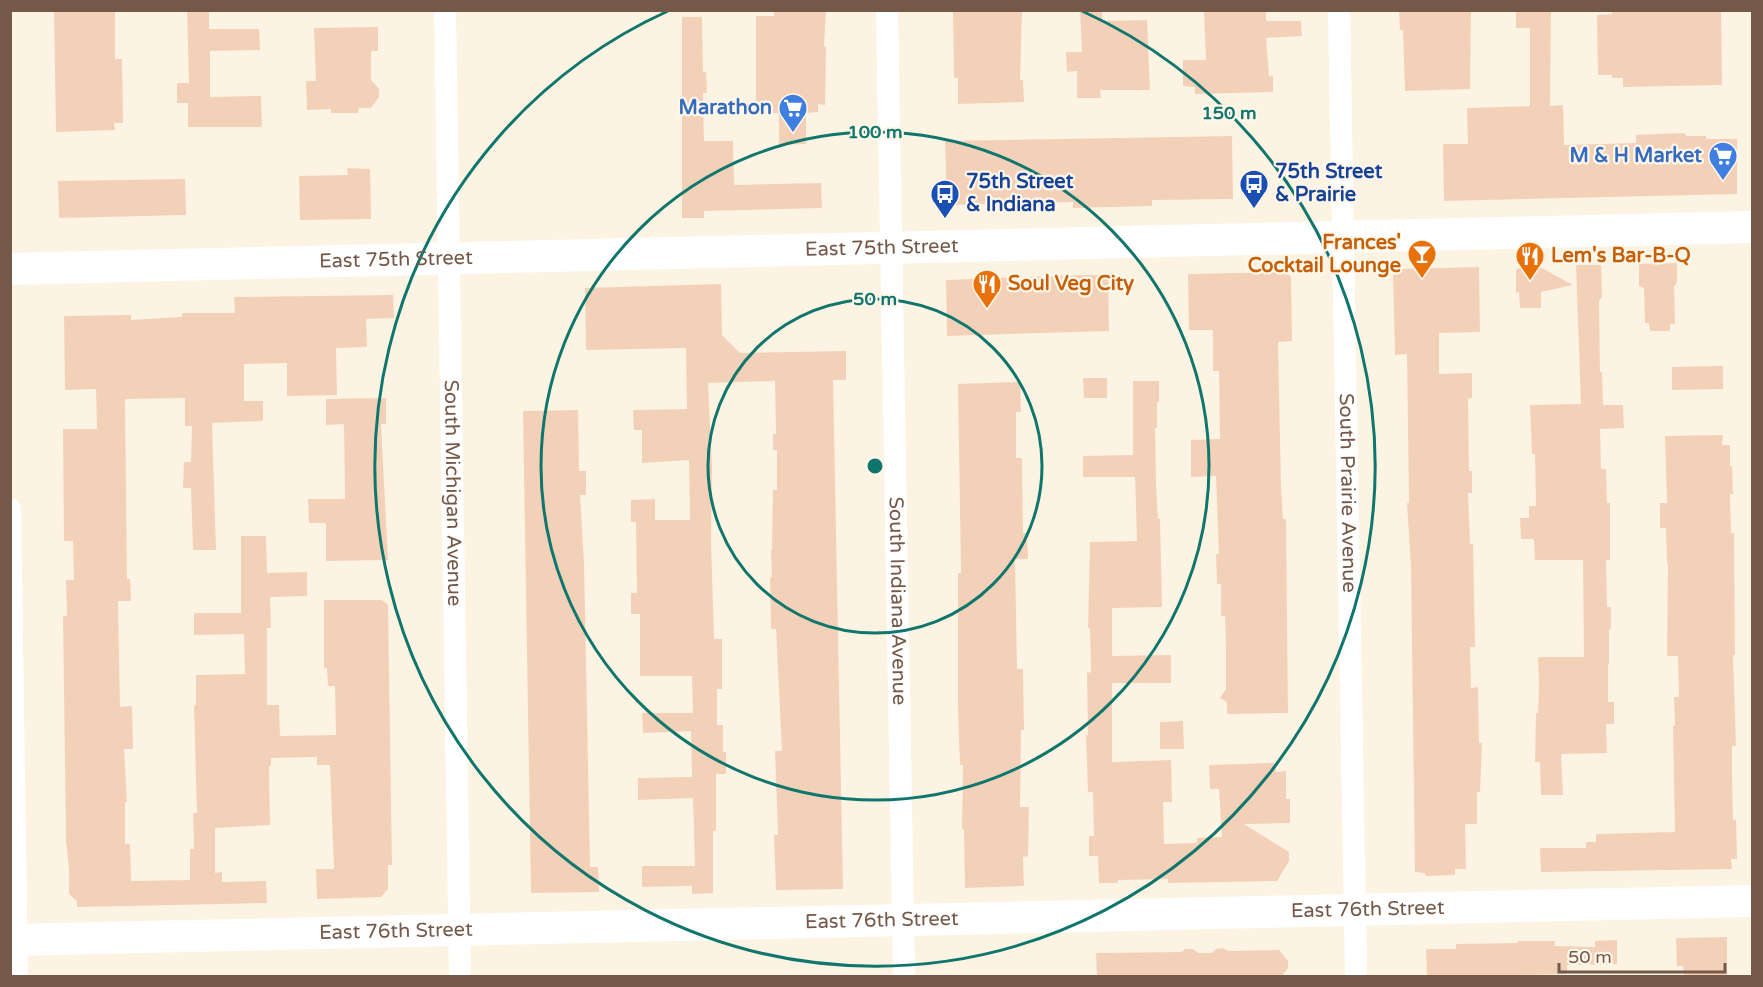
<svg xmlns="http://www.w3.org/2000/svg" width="1763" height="987" font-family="'Varela Round',sans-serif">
  <rect width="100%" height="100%" fill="#fdf3e2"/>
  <g fill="#f3d1b9">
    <polygon points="54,10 115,10 115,59 122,59 123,123 114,123 115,130 56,132"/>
    <polygon points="187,10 209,10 209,29 259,29 260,50 210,51 210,97 261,96 262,127 188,127 188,103 177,103 177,83 189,83"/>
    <polygon points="774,10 826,10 824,46 826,48 825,105 818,104 818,112 806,113 806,144 779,145 779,113 756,113 756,16 774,16"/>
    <polygon points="1022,10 1020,80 1023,80 1024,102 958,104 958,78 954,78 953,12"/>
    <polygon points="1080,10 1102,10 1102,21 1147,20 1150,90 1100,90 1101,98 1077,98 1077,71 1067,72 1066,52 1082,52"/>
    <polygon points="1204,10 1266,10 1266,21 1301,21 1302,36 1266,38 1269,76 1273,76 1273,92 1195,94 1195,87 1183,86 1183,60 1206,60"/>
    <polygon points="1399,10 1471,10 1470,89 1405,91 1403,30 1400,30"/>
    <polygon points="1516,10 1551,10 1550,106 1563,105 1564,145 1636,143 1636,135 1685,133 1686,136 1706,136 1706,139 1737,139 1737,194 1444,201 1443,144 1468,144 1467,108 1530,106 1530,28 1516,28"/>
    <polygon points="1612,10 1721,10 1722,85 1623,87 1623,78 1612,78 1612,75 1598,75 1597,15 1612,14"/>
    <polygon points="682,17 702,17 703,72 706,72 707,93 703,93 704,141 733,141 734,185 821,183 822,208 704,211 704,218 682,218"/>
    <polygon points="378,27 378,51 371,51 371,80 379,89 379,97 371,108 359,108 358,113 331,113 331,109 307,110 306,81 316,81 314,28"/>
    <polygon points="1232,136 1233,199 1152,200 1152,206 1073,208 1073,202 947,205 945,141"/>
    <polygon points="347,168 370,169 371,219 300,220 299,176 348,175"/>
    <polygon points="185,179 186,215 59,218 58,181"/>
    <polygon points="1677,263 1677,283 1674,286 1675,324 1670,324 1670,331 1650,331 1649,323 1645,323 1644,288 1639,286 1639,264"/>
    <polygon points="1530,265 1538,266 1573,285 1541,292 1541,308 1520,308 1519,292 1516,293 1516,270 1523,266"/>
    <polygon points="1576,265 1601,265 1602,297 1599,301 1600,372 1602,372 1603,405 1623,405 1624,428 1600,429 1601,469 1606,469 1607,503 1610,503 1610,560 1606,560 1607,607 1611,607 1611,629 1609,629 1609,664 1608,664 1608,702 1614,702 1614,724 1606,724 1607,753 1561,754 1563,795 1541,795 1540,762 1535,762 1536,713 1538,713 1539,687 1538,657 1584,657 1583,560 1535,560 1534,539 1521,539 1520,518 1529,518 1529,506 1536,506 1535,454 1532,454 1530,405 1581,404"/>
    <polygon points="1479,267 1480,332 1439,333 1439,374 1472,373 1472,398 1468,399 1469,471 1472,471 1472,493 1468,493 1470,544 1473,544 1475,647 1470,647 1471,688 1478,687 1479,743 1482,743 1480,792 1477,792 1477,824 1465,824 1466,869 1455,869 1455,875 1426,876 1425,873 1415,872 1411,567 1407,503 1409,503 1407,354 1395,355 1393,275 1399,269"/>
    <polygon points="1286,272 1291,277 1292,341 1278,342 1281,487 1283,519 1286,519 1288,713 1227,714 1227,702 1220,698 1226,689 1226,649 1225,616 1221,616 1221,584 1217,584 1216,554 1219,554 1216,476 1191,477 1191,440 1220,439 1219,371 1213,371 1213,330 1189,330 1188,274"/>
    <polygon points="1081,275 1108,275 1109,331 947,336 946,280"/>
    <polygon points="721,284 722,335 740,353 846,351 846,380 833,380 843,889 776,890 774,835 778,835 775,751 782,751 776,629 771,629 770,577 772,577 771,550 772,550 773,490 777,490 777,450 773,450 773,434 776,434 775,381 708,383 712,466 711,541 714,639 722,639 722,689 717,689 717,725 723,725 723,752 726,752 726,774 716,774 716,831 713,831 713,893 692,894 692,886 642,887 642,866 695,866 693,798 638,800 638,778 692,777 691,731 643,733 642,713 693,713 692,676 640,676 640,614 631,614 631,593 637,593 636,522 631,522 631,500 655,499 655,520 690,520 689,460 642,463 642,430 634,430 633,410 687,409 686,348 586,350 585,288"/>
    <polygon points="393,295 394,318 366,319 367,347 336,348 337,395 287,396 287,363 244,364 244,401 263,401 263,421 212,423 216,550 193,550 191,488 183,488 184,462 191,462 192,426 185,426 185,398 125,399 127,579 130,579 131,601 118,601 120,707 132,706 133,749 124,749 127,802 125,802 125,844 130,844 131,881 190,880 190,849 194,849 193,813 197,813 194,705 196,705 196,675 245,674 244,634 194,635 194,613 241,613 241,536 266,536 267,573 307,572 307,596 270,597 271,628 267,628 267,705 279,705 280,736 336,735 335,686 328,686 327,668 324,668 324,600 382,600 388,605 392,865 388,865 388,889 381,897 317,899 316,869 334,869 330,765 317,765 317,757 271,758 271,766 269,766 270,825 215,828 215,873 222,872 222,882 266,881 267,903 77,907 77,901 69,894 69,869 66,840 63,616 67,616 66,580 74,580 73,541 64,541 63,429 97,429 96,389 65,390 64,316 131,315 131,320 182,317 182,313 235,313 234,297"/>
    <polygon points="1723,366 1723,389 1672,390 1672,367"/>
    <polygon points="1083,378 1107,378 1107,398 1084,398"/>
    <polygon points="1133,381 1159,381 1159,402 1157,402 1157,428 1155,428 1156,485 1158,519 1160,519 1162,607 1112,608 1112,656 1171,655 1171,683 1112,683 1112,762 1171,760 1172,802 1163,802 1164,844 1197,843 1197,838 1222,837 1219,789 1210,789 1209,765 1276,763 1276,772 1286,771 1286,799 1290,799 1290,823 1244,824 1289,852 1289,861 1277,881 1168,883 1168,879 1118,880 1118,883 1099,883 1098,856 1089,856 1089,836 1094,836 1093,792 1088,792 1086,735 1088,735 1087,673 1091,672 1091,669 1090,628 1088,628 1090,542 1137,541 1136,505 1135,477 1083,477 1083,456 1133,455"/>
    <polygon points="1020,382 1021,412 1016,412 1016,458 1022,458 1023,533 1027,533 1028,559 1015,559 1017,669 1023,669 1024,730 1021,730 1020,807 1029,807 1028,856 1023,857 1024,886 965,888 964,829 962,829 963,765 960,765 958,709 958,573 961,573 958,384"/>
    <polygon points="386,398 386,424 381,424 388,560 326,561 326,523 309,523 308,499 345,499 344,424 326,425 326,399"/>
    <polygon points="578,410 579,471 586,471 586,495 580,495 584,562 590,867 598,867 599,892 531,893 523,411"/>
    <polygon points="1723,435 1722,445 1730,445 1730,466 1732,466 1733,494 1730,494 1731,533 1734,533 1735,655 1733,655 1736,746 1732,746 1732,773 1733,820 1736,820 1737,859 1731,859 1732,869 1541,872 1540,848 1586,848 1586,842 1596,842 1596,834 1675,832 1673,726 1675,726 1674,697 1679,697 1678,656 1667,656 1668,563 1667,563 1666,528 1660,528 1660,503 1667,503 1665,436"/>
    <polygon points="1183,721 1184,749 1160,749 1160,722"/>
    <polygon points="1727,937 1727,976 1684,976 1683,966 1677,966 1676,938"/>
    <polygon points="1617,940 1617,964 1567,965 1567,974 1519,975 1519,976 1427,976 1426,949 1456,949 1456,944 1518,943 1518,941 1555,941 1554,946 1595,947 1595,941"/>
    <polygon points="1223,948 1228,951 1279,950 1288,961 1288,968 1282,976 1097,976 1096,953 1182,952 1185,949 1193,949 1198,953 1212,953 1216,949"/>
  </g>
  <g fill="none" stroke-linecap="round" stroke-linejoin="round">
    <g stroke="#fff" stroke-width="22">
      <path id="s1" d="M445,10L460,976"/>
      <path id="s2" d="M887,10L904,976"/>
      <path id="s3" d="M1339,10L1356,976"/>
      <polyline points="10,509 17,976"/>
    </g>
    <g stroke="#fff" stroke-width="32">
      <path id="s4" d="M10,269L1752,227"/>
      <path id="s5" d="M10,940L1752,901"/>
    </g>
  </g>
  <g fill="none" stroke="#0f766e" stroke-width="3">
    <circle cx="875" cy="466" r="167"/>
    <circle cx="875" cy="466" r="334"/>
    <path d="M1082 11A500 500 0 1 1 668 11"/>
  </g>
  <defs>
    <g id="supermarket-pin" transform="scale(1.5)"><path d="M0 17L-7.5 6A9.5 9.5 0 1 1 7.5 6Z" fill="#3f7fe0" stroke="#fff7e9"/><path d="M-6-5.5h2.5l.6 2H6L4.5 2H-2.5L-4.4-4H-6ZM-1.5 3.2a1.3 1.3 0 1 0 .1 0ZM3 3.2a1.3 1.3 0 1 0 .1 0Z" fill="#fff"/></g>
    <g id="bus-pin" transform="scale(1.5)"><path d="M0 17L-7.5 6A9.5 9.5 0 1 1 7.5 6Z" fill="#1a4fb4" stroke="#fff7e9"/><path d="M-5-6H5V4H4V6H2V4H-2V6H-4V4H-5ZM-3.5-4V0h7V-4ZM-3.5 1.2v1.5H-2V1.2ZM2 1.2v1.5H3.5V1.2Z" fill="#fff"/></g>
    <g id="bar-pin" transform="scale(1.5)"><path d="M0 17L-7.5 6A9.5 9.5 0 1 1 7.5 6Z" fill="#e8710a" stroke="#fff7e9"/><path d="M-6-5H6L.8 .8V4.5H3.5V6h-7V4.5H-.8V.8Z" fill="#fff"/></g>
    <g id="restaurant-pin" transform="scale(1.5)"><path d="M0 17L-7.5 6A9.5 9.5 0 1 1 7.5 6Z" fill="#e8710a" stroke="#fff7e9"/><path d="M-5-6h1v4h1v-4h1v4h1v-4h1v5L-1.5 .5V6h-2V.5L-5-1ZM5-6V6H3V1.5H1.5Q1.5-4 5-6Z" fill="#fff"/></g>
  </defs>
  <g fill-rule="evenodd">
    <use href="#supermarket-pin" x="793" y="108"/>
    <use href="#supermarket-pin" x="1723" y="156"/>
    <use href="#bus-pin" x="1254" y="184"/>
    <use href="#bus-pin" x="945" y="194"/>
    <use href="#bar-pin" x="1422" y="254"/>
    <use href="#restaurant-pin" x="1530" y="256"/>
    <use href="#restaurant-pin" x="987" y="284"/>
  </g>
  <g text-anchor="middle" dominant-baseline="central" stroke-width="4.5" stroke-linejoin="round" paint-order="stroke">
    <g font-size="20" font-weight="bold" fill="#366cbe" stroke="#fff7e9" text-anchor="end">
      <text x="772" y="108">Marathon</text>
      <text x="1702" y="156">M &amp; H Market</text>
    </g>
    <g font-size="20" font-weight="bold" fill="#164399" stroke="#fff7e9" text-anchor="start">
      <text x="1275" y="172">75th Street<tspan x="1275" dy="23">&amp; Prairie</tspan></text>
      <text x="966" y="182">75th Street<tspan x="966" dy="23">&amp; Indiana</tspan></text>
    </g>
    <g font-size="20" font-weight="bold" fill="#c56008" stroke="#fff7e9" text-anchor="start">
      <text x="1401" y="243" text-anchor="end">Frances'<tspan x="1401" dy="23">Cocktail Lounge</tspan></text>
      <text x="1551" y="256">Lem's Bar-B-Q</text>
      <text x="1008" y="284">Soul Veg City</text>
    </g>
    <g font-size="20" fill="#755948" stroke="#fff7e9">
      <text stroke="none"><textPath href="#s4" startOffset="872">East 75th Street</textPath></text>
      <text stroke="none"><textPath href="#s4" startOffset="386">East 75th Street</textPath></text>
      <text stroke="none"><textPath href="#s3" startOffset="483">South Prairie Avenue</textPath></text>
      <text stroke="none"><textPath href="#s1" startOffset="483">South Michigan Avenue</textPath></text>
      <text stroke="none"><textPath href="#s2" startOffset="591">South Indiana Avenue</textPath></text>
      <text stroke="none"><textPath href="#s5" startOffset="1358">East 76th Street</textPath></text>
      <text stroke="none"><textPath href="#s5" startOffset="872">East 76th Street</textPath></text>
      <text stroke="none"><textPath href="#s5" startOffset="386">East 76th Street</textPath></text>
    </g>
  </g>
  <circle cx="875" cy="466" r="9" fill="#0f766e" stroke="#fff7e9" stroke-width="3"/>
  <g font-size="18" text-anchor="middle" font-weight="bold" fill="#0f766e" stroke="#fff7e9" stroke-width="4.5" stroke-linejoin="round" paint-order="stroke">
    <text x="1229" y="119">150 m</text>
    <text x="875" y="138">100 m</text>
    <text x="875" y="305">50 m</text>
  </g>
  <rect width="1763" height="987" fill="none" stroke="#755948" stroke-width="24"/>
  <path d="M1559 963v9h166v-9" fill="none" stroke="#755948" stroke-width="3"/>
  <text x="1568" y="963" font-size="18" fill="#755948" stroke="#fff7e9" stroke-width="4.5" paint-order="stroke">50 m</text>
</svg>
